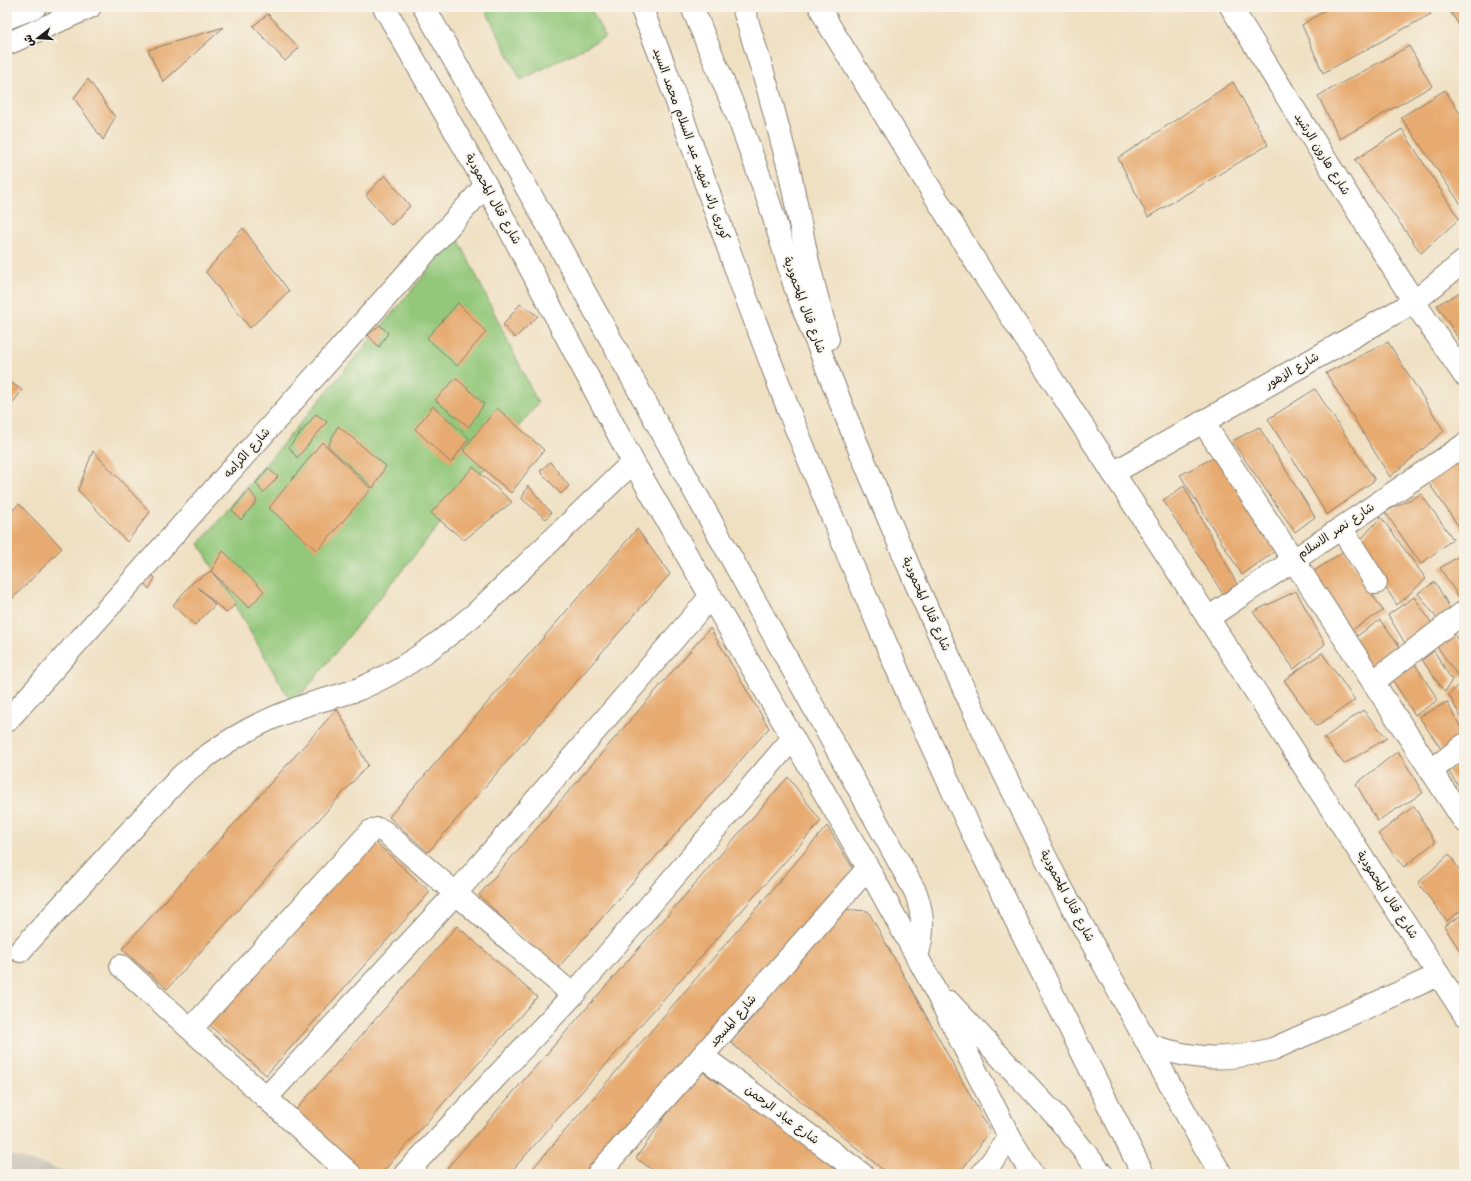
<svg xmlns="http://www.w3.org/2000/svg" width="1471" height="1181" font-family="'Architects Daughter','Playpen Sans Arabic',sans-serif">
  <rect width="100%" height="100%" fill="#f7f3e8"/>
  <filter id="ink" filterUnits="userSpaceOnUse"><feTurbulence type="fractalNoise" baseFrequency=".025" numOctaves="2"/><feDisplacementMap in="SourceGraphic" scale="8" xChannelSelector="R" yChannelSelector="G"/><feConvolveMatrix kernelMatrix="1 2 1 2 8 2 1 2 1" color-interpolation-filters="sRGB"/></filter>
  <filter id="wash" filterUnits="userSpaceOnUse"><feTurbulence type="fractalNoise" baseFrequency=".012" numOctaves="4" result="noise"/><feDisplacementMap in="SourceGraphic" scale="16" xChannelSelector="R" yChannelSelector="G"/><feGaussianBlur stdDeviation="0.9" result="paint"/><feColorMatrix in="noise" values="0 0 0 0 0 0 0 0 0 0 0 0 0 0 0 0 0 1.4 0 .05"/><feComposite in="paint" operator="in"/></filter>
  <g filter="url(#wash)">
    <rect width="100%" height="100%" fill="#f0e0c2"/>
    <polygon fill="#cbc3b8" points="7,1154 76,1174 7,1174"/>
    <g fill="#93c87a" stroke="#58724b">
      <polygon points="484,7 590,7 605,37 521,80"/>
      <polygon points="457,236 538,403 293,705 199,544"/>
    </g>
    <g id="blocks">
      <g fill="#e7aa70">
        <polygon points="1330,7 1427,7 1431,14 1323,73 1302,25"/>
        <polygon points="1447,7 1464,7 1464,32"/>
        <polygon points="268,14 299,48 285,61 253,26"/>
        <polygon points="224,27 163,82 148,50"/>
        <polygon points="1409,46 1432,86 1340,139 1318,96"/>
        <polygon points="88,79 115,117 103,140 74,98"/>
        <polygon points="1233,82 1268,145 1148,217 1118,158"/>
        <polygon points="1445,90 1464,120 1464,204 1462,206 1401,117"/>
        <polygon points="1402,129 1459,219 1421,253 1355,160"/>
        <polygon points="385,175 410,206 391,225 366,195"/>
        <polygon points="243,228 289,291 250,328 206,272"/>
        <polygon points="1464,290 1464,347 1437,305"/>
        <polygon points="458,303 486,332 457,366 427,338"/>
        <polygon points="520,304 538,316 515,338 503,325"/>
        <polygon points="380,325 388,333 379,347 368,335"/>
        <polygon points="1388,342 1444,431 1390,477 1326,373"/>
        <polygon points="456,378 484,404 469,427 435,400"/>
        <polygon points="7,380 22,390 7,411"/>
        <polygon points="1315,389 1375,480 1327,515 1268,419"/>
        <polygon points="433,406 469,438 451,463 415,429"/>
        <polygon points="497,408 544,450 511,493 463,450"/>
        <polygon points="316,414 327,422 297,458 289,447"/>
        <polygon points="338,426 386,466 373,488 328,446"/>
        <polygon points="1259,427 1315,517 1295,532 1232,441"/>
        <polygon points="322,442 371,489 317,551 269,508"/>
        <polygon points="93,451 150,512 127,542 78,490"/>
        <polygon points="1219,455 1282,546 1242,575 1180,475"/>
        <polygon points="1464,458 1464,534 1428,482"/>
        <polygon points="550,462 569,486 561,494 540,471"/>
        <polygon points="473,467 512,502 464,540 431,513"/>
        <polygon points="268,468 278,477 263,493 256,483"/>
        <polygon points="528,485 551,513 546,519 522,499"/>
        <polygon points="1184,486 1238,586 1225,597 1163,500"/>
        <polygon points="249,489 257,501 241,520 232,510"/>
        <polygon points="1421,494 1453,539 1421,564 1385,512"/>
        <polygon points="19,504 62,548 7,604 7,516"/>
        <polygon points="1381,517 1426,579 1397,605 1357,544"/>
        <polygon points="637,529 670,574 428,852 389,817"/>
        <polygon points="223,551 264,591 249,608 211,571"/>
        <polygon points="1344,551 1383,611 1343,635 1307,576"/>
        <polygon points="1464,553 1464,605 1440,568"/>
        <polygon points="147,569 155,578 149,589 139,578"/>
        <polygon points="211,571 237,603 226,613 198,587 215,605 195,625 173,605 193,582"/>
        <polygon points="1435,582 1454,615 1440,623 1418,593"/>
        <polygon points="1296,591 1325,644 1294,669 1253,612"/>
        <polygon points="1414,597 1435,628 1409,650 1388,615"/>
        <polygon points="1380,620 1400,647 1370,672 1348,642"/>
        <polygon points="710,628 769,728 556,970 479,895"/>
        <polygon points="1452,631 1464,649 1464,674 1459,678 1437,646"/>
        <polygon points="1434,651 1452,680 1445,692 1422,660"/>
        <polygon points="1322,653 1355,700 1317,726 1284,680"/>
        <polygon points="1413,661 1438,700 1415,715 1392,679"/>
        <polygon points="1458,685 1464,692 1464,723 1449,695"/>
        <polygon points="1447,702 1464,734 1444,753 1419,717"/>
        <polygon points="337,709 368,765 167,989 122,949"/>
        <polygon points="1363,710 1387,738 1344,764 1324,738"/>
        <polygon points="1398,751 1423,793 1377,821 1356,784"/>
        <polygon points="1464,760 1464,793 1448,771"/>
        <polygon points="788,777 821,821 509,1174 442,1174"/>
        <polygon points="1414,806 1435,842 1404,867 1378,834"/>
        <polygon points="827,826 854,870 590,1174 528,1174"/>
        <polygon points="373,840 430,892 266,1075 208,1024"/>
        <polygon points="1449,854 1464,877 1464,908 1447,921 1418,883"/>
        <polygon points="842,909 868,911 990,1131 959,1174 888,1174 731,1043"/>
        <polygon points="1464,914 1464,957 1444,926"/>
        <polygon points="457,926 537,997 381,1174 363,1174 294,1112"/>
        <polygon points="699,1069 846,1174 658,1174 636,1158"/>
      </g>
    </g>
  </g>
  <g filter="url(#ink)">
    <use href="#blocks" fill-opacity="0" stroke="#867e6f" stroke-width="1"/>
    <g fill="none" stroke-linecap="round" stroke-linejoin="round">
      <g stroke="#867e6f" stroke-width="24">
        <g id="minor">
          <polyline points="820,7 829,25 982,272 1208,618 1464,1014"/>
          <polyline points="1231,7 1414,302 1464,375"/>
          <polyline points="7,18 35,7"/>
          <polyline points="7,44 90,7"/>
          <polyline points="1203,422 1464,821"/>
          <polyline points="1113,473 1414,302 1464,261"/>
          <polyline points="1341,528 1376,583"/>
          <polyline points="1208,618 1464,445"/>
          <polyline points="1373,682 1464,612"/>
          <polyline points="7,721 486,185"/>
          <polyline points="1431,771 1464,745"/>
          <path d="M20,951L182,775C218,746 251,725 295,709C315,701 338,697 359,689C402,671 440,643 476,613L633,462"/>
          <polyline points="121,966 350,1174"/>
          <path d="M191,1029L371,831C376,828 381,829 386,833L573,995"/>
          <polyline points="702,1056 862,1174"/>
          <polyline points="266,1098 456,893 711,596"/>
          <polyline points="405,1174 573,995 793,738"/>
          <polyline points="598,1174 868,868"/>
          <polyline points="982,1174 1010,1138"/>
        </g>
      </g>
      <g stroke="#867e6f" stroke-width="24">
        <g id="major">
          <polyline points="384,7 486,185 633,462 868,868 932,984 1010,1138 1032,1174"/>
          <path d="M424,7L546,222L916,893C924,917 924,933 917,957"/>
          <polyline points="641,7 664,65 740,281 792,419 848,555 910,699 976,841 1143,1174"/>
          <polyline points="692,7 740,122 770,205 796,290 855,439 917,586 983,731 1054,874 1200,1139 1221,1174"/>
          <polyline points="743,7 768,89 789,169 808,262 828,339"/>
          <polyline points="949,1002 1056,1116 1102,1174"/>
          <path d="M1148,1045C1195,1060 1224,1062 1273,1049L1439,975"/>
        </g>
      </g>
      <use href="#minor" stroke="#fff" stroke-width="22"/>
      <use href="#major" stroke="#fff" stroke-width="22"/>
    </g>
  </g>
  <g text-anchor="middle" dominant-baseline="central" stroke-width="3.5" stroke-linejoin="round" paint-order="stroke">
    <g font-size="12" fill="#1c1c1c" stroke="#f7f3e8">
      <text transform="translate(691 144) rotate(70)">كوبرى رائد شهيد عبد السلام محمد السيد</text>
      <text transform="translate(1322 154) rotate(58)">شارع هارون الرشيد</text>
      <text transform="translate(493 199) rotate(61)">شارع قنال المحمودية</text>
      <text transform="translate(804 305) rotate(70)">شارع قنال المحمودية</text>
      <text transform="translate(1292 371) rotate(-30)">شارع الزهور</text>
      <text transform="translate(247 453) rotate(-48)">شارع الكرامه</text>
      <text transform="translate(1336 531) rotate(-34)">شارع نصر الاسلام</text>
      <text transform="translate(926 604) rotate(66)">شارع قنال المحمودية</text>
      <text transform="translate(1387 895) rotate(57)">شارع قنال المحمودية</text>
      <text transform="translate(1067 896) rotate(62)">شارع قنال المحمودية</text>
      <text transform="translate(733 1021) rotate(-49)">شارع المسجد</text>
      <text transform="translate(782 1115) rotate(37)">شارع عباد الرحمن</text>
    </g>
  </g>
  <rect width="1471" height="1181" fill="none" stroke="#f7f3e8" stroke-width="24"/>
  <g transform="translate(38 38) rotate(253)" stroke="#f7f3e8" stroke-width="3" paint-order="stroke">
  <path d="M0-3L7 15L0 10L-7 15Z" fill="#1c1c1c"/>
  <text y="-6" font-size="11" font-weight="bold" text-anchor="middle" fill="#1c1c1c">ش</text>
  </g>
</svg>
